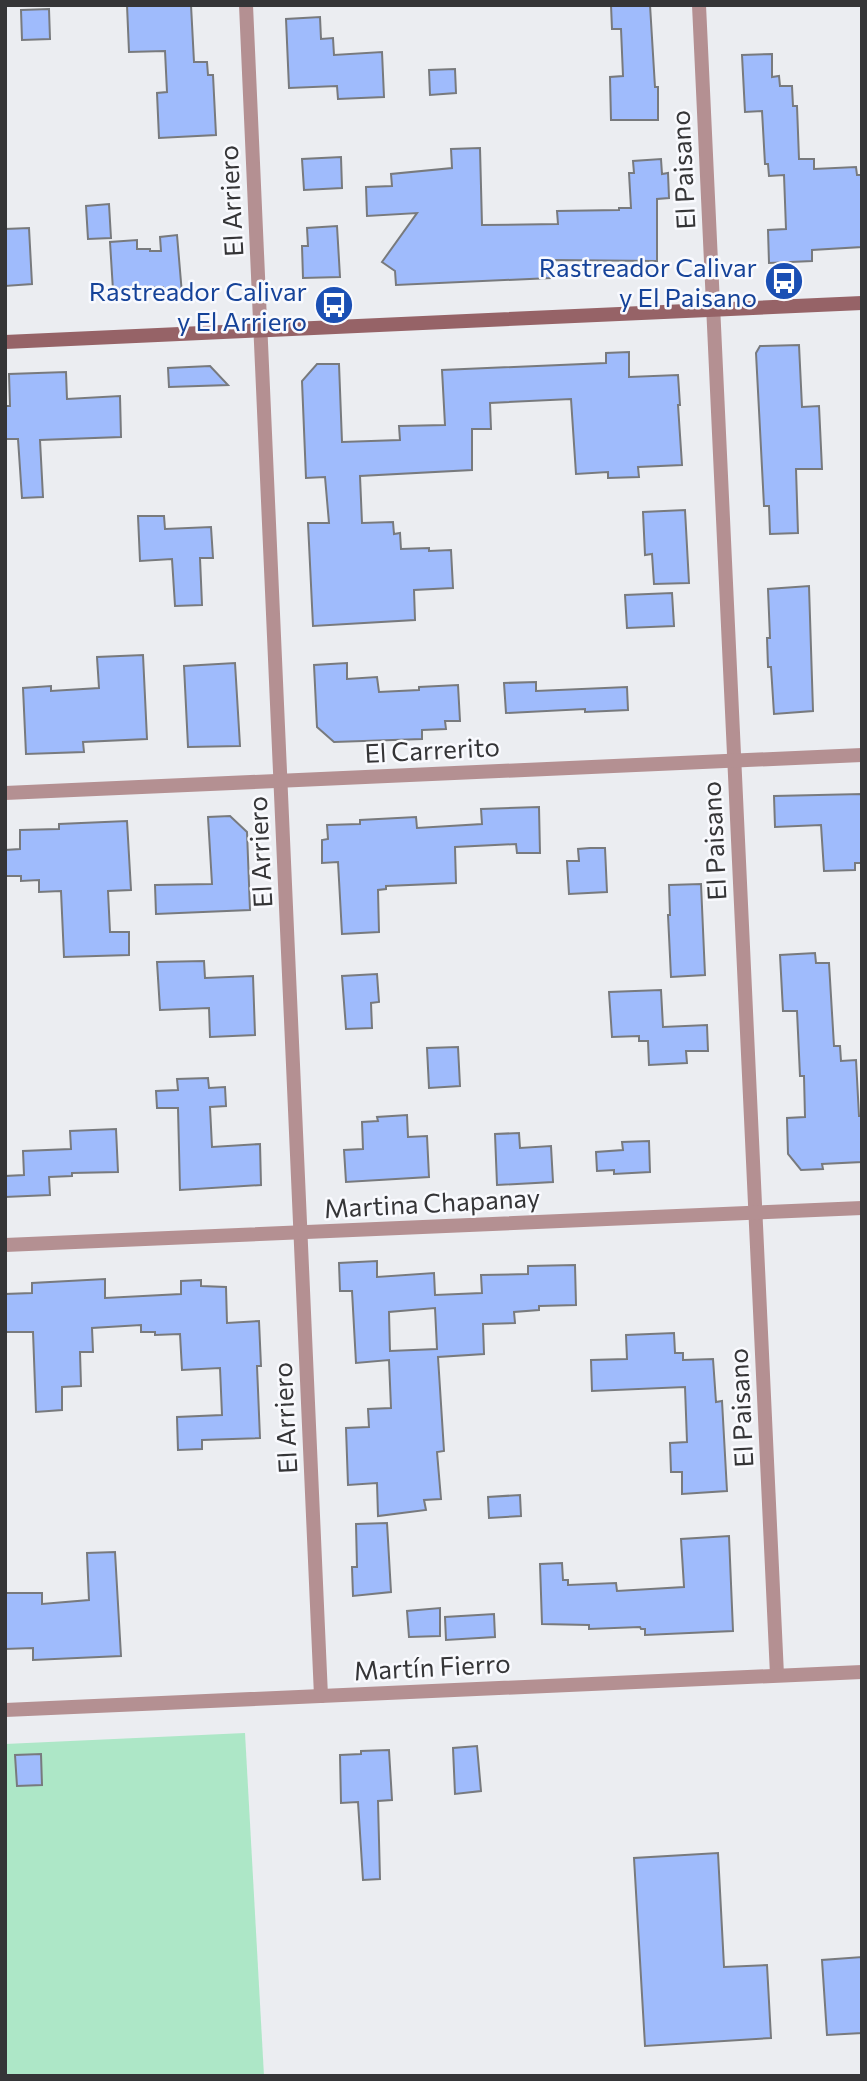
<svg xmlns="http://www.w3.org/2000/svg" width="867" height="2081" font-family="Commissioner,sans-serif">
  <rect width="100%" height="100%" fill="#ebedf1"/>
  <polygon fill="#ade7c7" points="245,1733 264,2076 5,2076 5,1744"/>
  <g fill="#9fbbfc" stroke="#787a7d" stroke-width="2" fill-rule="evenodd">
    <polygon points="127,5 191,5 194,62 207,62 208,75 213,75 216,135 159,138 157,93 167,92 165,51 129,52"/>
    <polygon points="611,5 650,5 655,87 658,87 658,120 611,120 610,77 623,76 621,29 612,29"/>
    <polygon points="49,9 50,39 22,40 21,10"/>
    <polygon points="320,17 321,39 333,38 334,55 382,52 384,97 338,99 337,86 289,88 286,19"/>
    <polygon points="772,54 772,77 779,76 780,86 792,86 793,106 797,106 799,159 814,159 814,169 856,167 857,175 862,175 862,247 812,250 812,261 769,263 768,230 786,229 784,175 769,176 768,164 765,164 762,111 745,112 742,55"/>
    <polygon points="455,69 456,93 430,95 429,70"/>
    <polygon points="480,148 482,225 558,224 557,211 619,210 619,208 631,208 629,173 634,173 633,161 661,159 662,174 668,173 669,198 657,199 657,261 551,260 551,278 396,285 395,271 382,262 417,213 367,216 366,187 392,186 391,174 452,168 451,149"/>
    <polygon points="341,157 342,188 304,190 302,159"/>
    <polygon points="109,204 111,238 88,239 86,206"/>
    <polygon points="337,226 340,277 303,278 302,246 308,246 307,228"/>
    <polygon points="29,228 32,284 5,286 5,229"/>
    <polygon points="177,235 182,294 163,294 163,287 113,290 110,242 137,240 137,249 150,249 150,251 161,251 160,237"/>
    <polygon points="799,345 802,407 819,406 822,469 796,469 798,533 770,534 769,506 764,506 756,353 760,346"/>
    <polygon points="629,352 629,377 678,375 680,405 678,405 682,465 638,467 639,477 608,478 608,472 576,474 571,399 490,403 491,429 472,429 472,470 360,476 362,523 393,522 394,534 400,533 401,549 429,548 429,551 451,550 453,588 414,590 415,620 313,626 308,523 329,523 325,477 306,478 302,381 317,364 339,364 342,442 400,440 399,426 445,425 442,370 606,363 606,353"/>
    <polygon points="210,366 228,385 169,387 168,368"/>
    <polygon points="66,372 67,399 120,396 121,437 40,440 43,497 22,498 18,439 5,439 5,406 10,406 9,374"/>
    <polygon points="685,510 689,583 654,584 652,554 645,555 643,512"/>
    <polygon points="138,516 164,516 165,529 211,527 213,558 200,558 202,605 175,606 172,559 140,561"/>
    <polygon points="809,586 813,711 774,714 771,667 768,667 767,638 770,638 768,589"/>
    <polygon points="672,593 674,626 627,628 625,595"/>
    <polygon points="143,655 147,739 83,742 84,752 26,754 23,688 51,686 51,691 99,688 97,657"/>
    <polygon points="235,663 240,746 188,747 184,666"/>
    <polygon points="347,663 347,679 377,677 379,692 419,690 419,687 458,685 460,721 445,721 446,729 422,730 422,739 334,742 317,727 314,665"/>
    <polygon points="536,682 536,691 627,687 628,710 585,712 585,709 506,713 504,683"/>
    <polygon points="862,794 862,863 855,863 855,870 824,871 821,825 775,827 774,796"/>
    <polygon points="539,807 540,853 517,853 516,844 455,847 456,883 386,886 386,889 378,890 379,932 342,934 338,862 322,863 322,840 328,839 327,825 360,824 360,820 416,817 417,828 482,824 481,809"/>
    <polygon points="230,816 247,832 250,910 156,914 155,885 212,884 208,817"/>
    <polygon points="127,821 131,890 108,891 110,932 129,932 129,955 64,957 61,891 39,892 39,880 21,881 21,876 5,876 5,850 20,849 20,830 59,829 59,824"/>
    <polygon points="590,848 605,848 607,892 569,894 567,861 579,861 578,849"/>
    <polygon points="701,884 705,975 671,977 668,915 670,915 669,885"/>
    <polygon points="815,953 816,963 829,963 834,1046 840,1046 841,1061 856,1060 859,1116 862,1116 862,1162 822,1164 823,1169 801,1170 788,1154 787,1118 805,1117 804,1076 800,1076 797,1011 783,1011 780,955"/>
    <polygon points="204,961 205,978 253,976 255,1035 210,1037 209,1008 160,1010 157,962"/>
    <polygon points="377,974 379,1002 371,1003 372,1028 346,1029 342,976"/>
    <polygon points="661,990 663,1027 707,1025 708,1051 686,1051 687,1063 649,1065 648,1041 639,1041 639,1036 612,1037 609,992"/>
    <polygon points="458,1047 460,1086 429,1088 427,1048"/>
    <polygon points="208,1078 209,1088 225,1087 226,1106 210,1107 212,1147 260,1144 261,1185 180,1190 178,1108 157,1108 156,1091 178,1090 177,1079"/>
    <polygon points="407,1115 408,1137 427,1136 429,1177 346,1182 344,1150 363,1149 362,1122 378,1121 377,1117"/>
    <polygon points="116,1129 118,1172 72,1173 72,1176 49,1177 50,1195 5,1197 5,1176 24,1175 23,1151 71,1149 70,1131"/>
    <polygon points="519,1133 520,1148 551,1146 553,1182 497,1185 495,1134"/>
    <polygon points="649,1141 650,1172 614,1174 614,1170 597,1171 596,1152 623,1150 622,1142"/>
    <path d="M377,1261V1277L434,1273L435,1295L482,1293L481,1275L528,1274V1266L575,1265L576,1305L539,1306V1310L514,1312L515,1323L483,1324L484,1354L438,1357L444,1451L437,1452L441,1499L424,1500L426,1510L378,1516L377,1483L348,1485L346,1428L369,1427L368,1409L391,1408L389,1360L356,1363L352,1291H340L339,1263ZM435,1308L437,1349L390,1351L389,1312Z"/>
    <polygon points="105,1279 105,1298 181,1294 181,1281 201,1280 201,1286 226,1287 227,1323 259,1321 261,1366 257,1366 260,1438 202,1440 202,1449 178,1450 177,1417 222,1415 220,1368 182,1370 180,1334 155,1335 155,1332 141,1332 141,1325 92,1328 93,1352 80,1352 81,1386 62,1387 62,1410 36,1412 33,1332 5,1332 5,1294 32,1293 32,1283"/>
    <polygon points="674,1333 675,1353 683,1353 683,1360 713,1359 716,1402 722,1401 727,1491 682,1494 682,1472 671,1472 670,1443 687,1442 685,1387 592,1391 591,1360 627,1359 626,1335"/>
    <polygon points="520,1495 521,1516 489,1518 488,1497"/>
    <polygon points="387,1523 391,1592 353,1596 352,1567 357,1567 356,1524"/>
    <polygon points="729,1536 733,1631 645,1635 645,1629 641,1629 640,1627 589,1629 589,1625 542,1624 540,1564 562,1563 563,1580 568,1580 568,1585 616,1583 617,1591 684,1587 681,1539"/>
    <polygon points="115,1552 121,1656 33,1660 33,1648 5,1649 5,1593 42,1593 42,1604 89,1600 87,1553"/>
    <polygon points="440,1608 440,1636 409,1637 407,1611"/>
    <polygon points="494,1614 495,1637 446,1640 445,1617"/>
    <polygon points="477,1746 481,1791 455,1794 453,1748"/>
    <polygon points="389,1750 392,1800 378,1801 380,1879 363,1880 358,1802 341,1803 340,1755 361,1754 361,1751"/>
    <polygon points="41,1754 42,1785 17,1786 15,1755"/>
    <polygon points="718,1853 724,1967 767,1965 771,2038 645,2046 634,1858"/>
    <polygon points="862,1957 862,2033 827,2035 822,1960"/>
  </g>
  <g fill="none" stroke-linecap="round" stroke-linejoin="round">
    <g stroke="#b49092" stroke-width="14">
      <polyline points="246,5 321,1696"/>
      <polyline points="699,5 777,1675"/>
      <polyline points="5,793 862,755"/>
      <polyline points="5,1245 862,1208"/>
      <polyline points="5,1710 862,1672"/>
    </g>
    <polyline stroke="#966367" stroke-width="14" points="5,342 862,303"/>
  </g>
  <defs>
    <g id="bus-disc" transform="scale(2.0125)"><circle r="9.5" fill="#1a4fb4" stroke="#f9fafe"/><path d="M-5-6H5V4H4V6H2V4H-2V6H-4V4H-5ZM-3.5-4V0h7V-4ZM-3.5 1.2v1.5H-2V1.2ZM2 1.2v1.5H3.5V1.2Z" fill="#fff"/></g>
  </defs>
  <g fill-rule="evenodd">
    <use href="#bus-disc" x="784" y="281"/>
    <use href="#bus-disc" x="334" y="305"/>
  </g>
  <g text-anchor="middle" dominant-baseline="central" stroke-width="5" stroke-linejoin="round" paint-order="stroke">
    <g font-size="26" fill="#353537" stroke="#f9fafe">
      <text transform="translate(682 170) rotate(-93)">El Paisano</text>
      <text transform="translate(230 201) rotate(-93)">El Arriero</text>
      <text transform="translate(432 749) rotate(-3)">El Carrerito</text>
      <text transform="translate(713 841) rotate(-93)">El Paisano</text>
      <text transform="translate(259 852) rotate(-93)">El Arriero</text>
      <text transform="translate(432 1202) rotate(-3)">Martina Chapanay</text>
      <text transform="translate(740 1408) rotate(-93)">El Paisano</text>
      <text transform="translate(284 1418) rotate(-93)">El Arriero</text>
      <text transform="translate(432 1666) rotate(-3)">Martín Fierro</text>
    </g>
    <g font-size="26" fill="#164399" stroke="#f9fafe" text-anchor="end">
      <text x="757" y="266">Rastreador Calivar<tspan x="757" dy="30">y El Paisano</tspan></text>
      <text x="307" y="290">Rastreador Calivar<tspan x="307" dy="30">y El Arriero</tspan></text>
    </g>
  </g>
  <rect width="867" height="2081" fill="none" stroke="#353537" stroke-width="14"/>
</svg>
